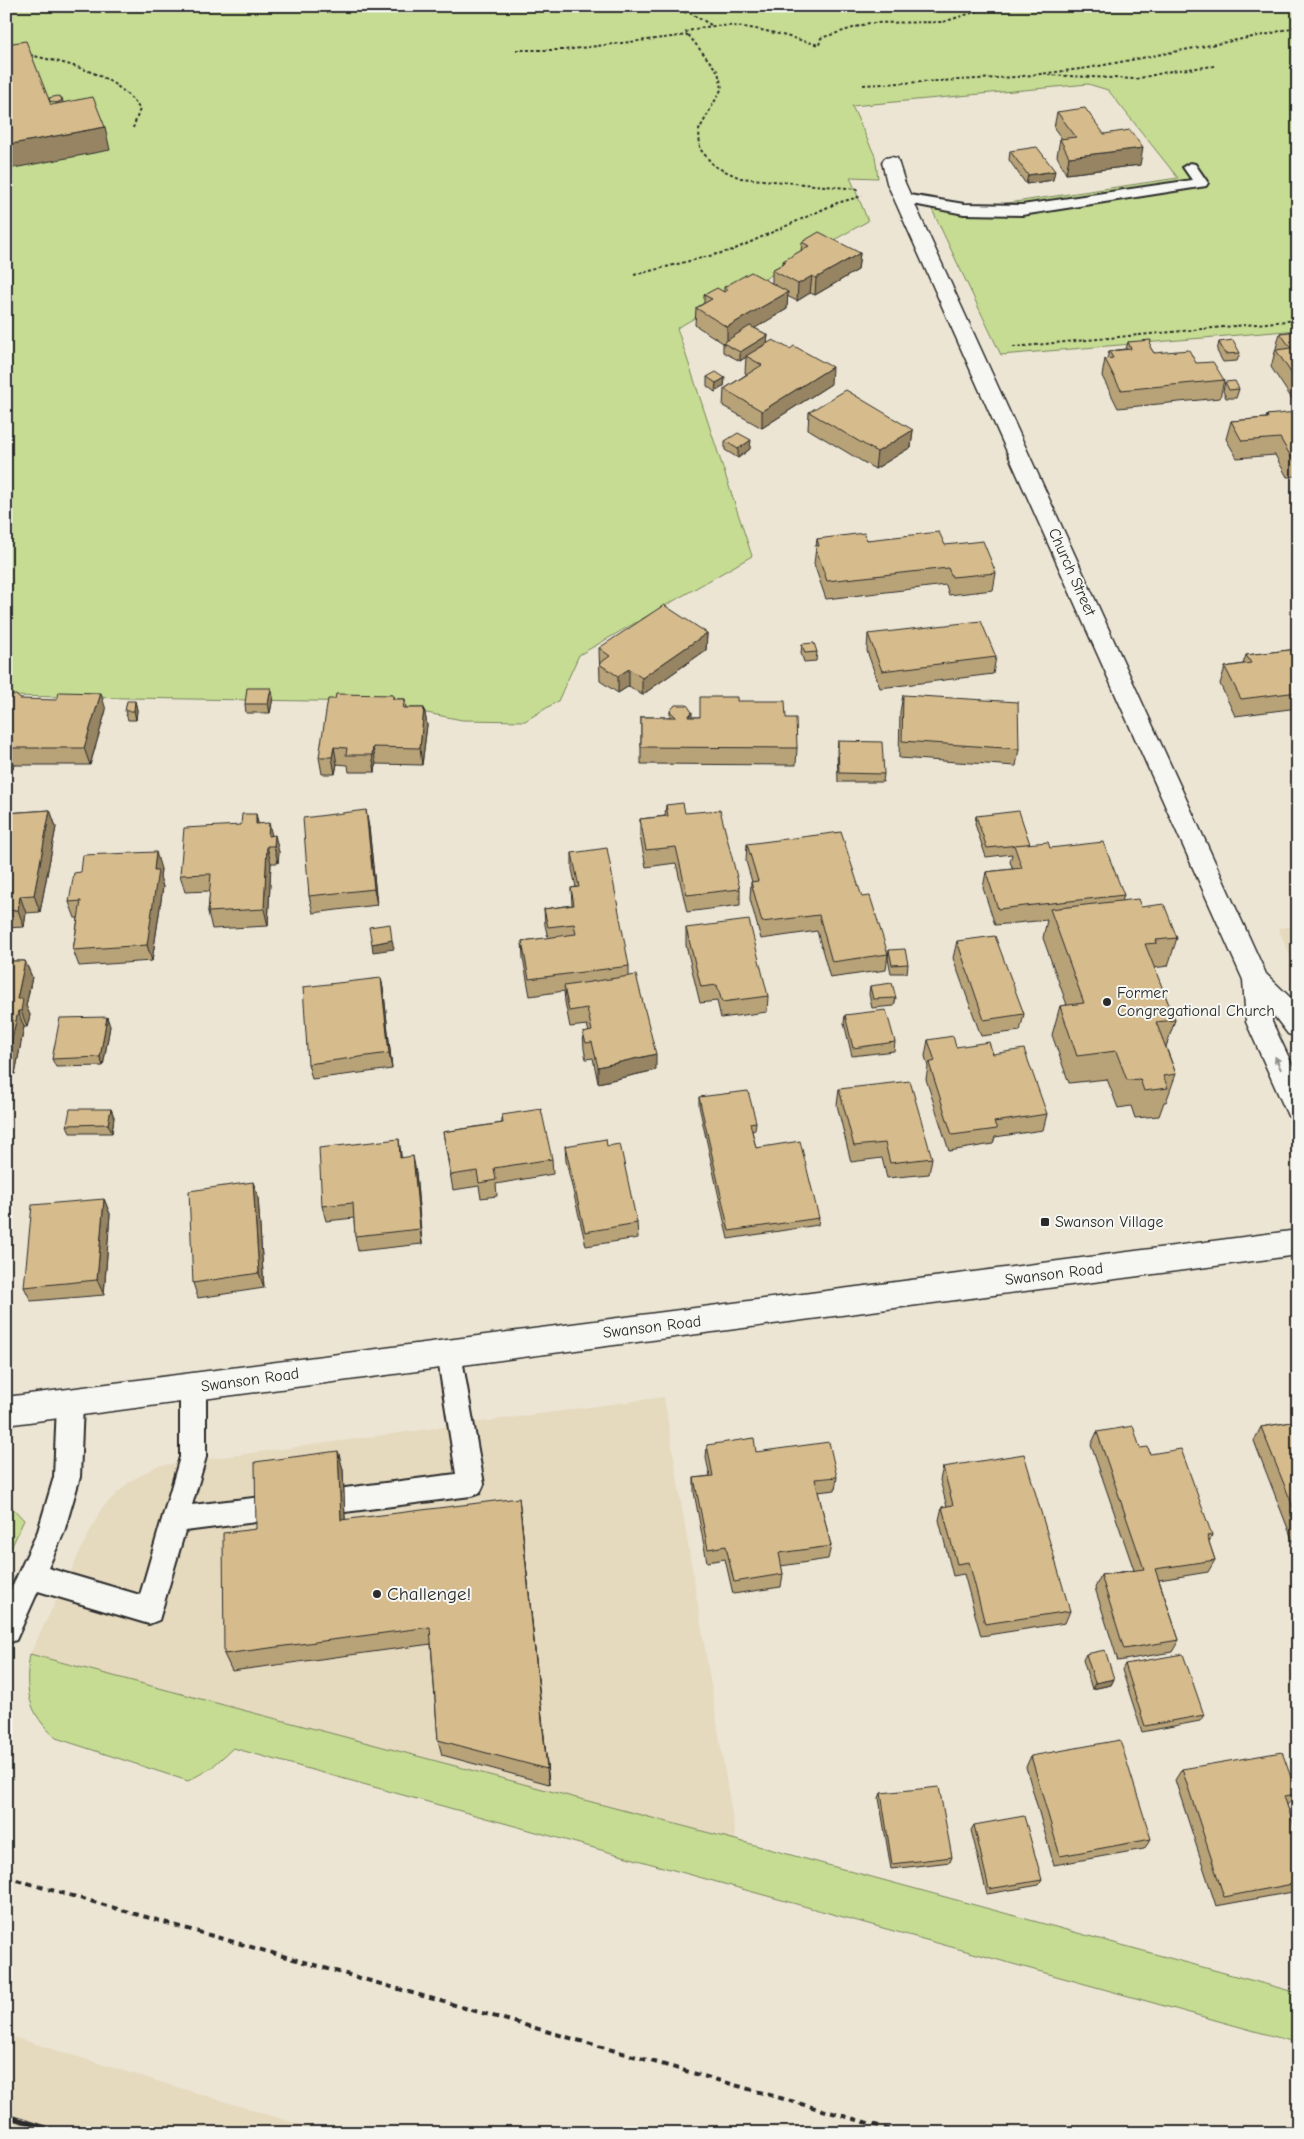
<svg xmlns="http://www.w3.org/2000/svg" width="1304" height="2139" font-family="'Comic Neue',sans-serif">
  <rect width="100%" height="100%" fill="#ece5d3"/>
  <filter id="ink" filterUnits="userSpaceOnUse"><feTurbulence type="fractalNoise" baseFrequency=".02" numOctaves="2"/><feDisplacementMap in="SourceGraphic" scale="10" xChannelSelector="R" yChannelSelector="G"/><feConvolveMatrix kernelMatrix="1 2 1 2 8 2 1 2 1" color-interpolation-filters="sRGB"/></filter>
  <g filter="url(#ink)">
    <g fill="#e5d9be">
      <polygon points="1298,926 1298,973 1278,928"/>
      <polygon points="664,1397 736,1840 30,1654 101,1509 129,1482 157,1466"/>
      <polygon points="6,2035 328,2133 6,2133"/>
    </g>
    <g fill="#c5dc92" stroke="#78845e">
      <polygon points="6,6 1298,6 1298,330 1001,355 927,199 974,208 1178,178 1108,90 1088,84 852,106 875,156 878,178 850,177 868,221 677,328 752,556 579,655 558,701 525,721 462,720 371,702 6,696"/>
      <polygon points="6,1501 24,1520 6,1559"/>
      <path d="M30,1654L736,1840L1298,1993V2043L233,1748L211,1768L188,1781L56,1738C28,1713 24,1690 30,1654Z"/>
    </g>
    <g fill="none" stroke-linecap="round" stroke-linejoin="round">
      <g stroke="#2b2b2b" stroke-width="4">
        <g id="service">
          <polygon points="1190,163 1195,164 1208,183 1206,186 1022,215 964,214 903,202 896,198 903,194 964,204 1022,205 1192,180 1183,167"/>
          <polygon points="449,1342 458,1345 461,1353 484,1484 480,1493 471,1496 345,1512 336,1509 332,1500 336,1491 345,1488 456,1474 437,1353 440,1345"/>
          <polygon points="193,1376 202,1379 206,1387 206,1457 192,1505 263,1497 272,1500 276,1509 272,1518 263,1521 185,1531 159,1620 149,1624 38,1591 16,1640 6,1644 6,1600 38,1531 54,1477 57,1404 61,1396 70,1393 79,1396 83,1404 80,1477 64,1532 48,1568 140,1595 180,1457 180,1387 184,1379"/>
        </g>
      </g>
      <g stroke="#2b2b2b" stroke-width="3">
        <polygon id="minor" points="891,157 897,158 905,183 1266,974 1298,1005 1298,1037 1288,1034 1272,1013 1272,1022 1298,1077 1298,1119 1288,1116 1246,1022 1243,980 887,183 882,162 885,158"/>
      </g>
      <g stroke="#2b2b2b" stroke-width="3">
        <polygon id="secondary" points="1298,1230 1298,1255 6,1425 6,1397"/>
      </g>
      <g stroke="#2b2b2b" stroke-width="2" stroke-dasharray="3 2.5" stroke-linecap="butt">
        <polyline points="585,6 656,8 690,13 711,25"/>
        <polyline points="516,50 564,50 688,35"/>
        <path d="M30,55C72,65 113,72 140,109L133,128"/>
        <polyline points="1048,75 1136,79 1171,71 1214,66"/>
        <polyline points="863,85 1016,77 1088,68 1269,34 1298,26"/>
        <path d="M858,189L740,178L714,166L700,149L699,130L722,88L718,72L686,32C729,16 776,34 819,45L821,38L869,23L943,22L981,10L979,6"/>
        <polyline points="634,275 733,250 837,203 862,196"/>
        <polyline points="1013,347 1298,320"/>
      </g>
      <polyline stroke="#2b2b2b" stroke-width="4" stroke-dasharray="6 5" stroke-linecap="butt" points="6,1877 903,2133"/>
      <use href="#service" fill="#f6f6f2" fill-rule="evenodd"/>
      <use href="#minor" fill="#f6f6f2" fill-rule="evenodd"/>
      <use href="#secondary" fill="#f6f6f2" fill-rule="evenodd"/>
      <polyline stroke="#2b2b2b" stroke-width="5" points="6,2116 63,2133"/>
    </g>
    <g fill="#b8a278" stroke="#2b2b2b">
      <polygon points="1057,112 1104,134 1140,165 1066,174 1057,156 1060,139 1062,139 1054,128"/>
      <polygon points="1010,151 1053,180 1026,184 1009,160"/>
      <polygon points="802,242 860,253 858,270 815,295 810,293 797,301 787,296 787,309 754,328 768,335 767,343 831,384 762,428 723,406 724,389 747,374 745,373 746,357 740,361 723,352 723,343 695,325 696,308 704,303 704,295 724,292 724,287 772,283 772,270 783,264 783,261 801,251"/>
      <polygon points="1298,331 1298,399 1292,399 1271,367 1280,333"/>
      <polygon points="1128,342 1150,347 1154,353 1196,363 1224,380 1220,398 1118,408 1102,376 1105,359 1107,359 1109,351 1126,349"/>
      <polygon points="1219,342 1240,353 1237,361 1223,362 1217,351"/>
      <polygon points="707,377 725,378 724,386 715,392 707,386"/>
      <polygon points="1225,382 1239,389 1236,398 1226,398 1223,391"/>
      <polygon points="809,412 913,430 911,447 875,469 808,429"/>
      <polygon points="1298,414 1298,476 1287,477 1275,455 1237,458 1226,439 1231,421 1266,418 1267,415"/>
      <polygon points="725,441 750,449 738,458 725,450"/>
      <polygon points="817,539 867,540 945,545 996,573 993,590 949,595 946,585 826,599 814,564"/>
      <polygon points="707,633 706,650 642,695 629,686 618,693 600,681 599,648"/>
      <polygon points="868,634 996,657 993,674 880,688 867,651"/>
      <polygon points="802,644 817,652 816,661 804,662 801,653"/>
      <polygon points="1298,649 1298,708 1235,716 1220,684 1225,667 1243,664 1246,655"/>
      <polygon points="271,688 273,697 270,713 246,713 245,704"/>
      <polygon points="6,695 20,699 106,710 90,765 14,765 6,789"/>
      <polygon points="393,695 394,699 405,699 406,708 424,708 427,725 422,765 376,764 375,772 349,772 348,765 337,764 335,774 322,774 319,757 335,699"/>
      <polygon points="903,695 1019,749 1016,766 899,758 900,712"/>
      <polygon points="135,701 137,710 136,720 128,720 125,711"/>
      <polygon points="737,701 786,718 797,748 796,765 641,764 641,717 670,717 670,711 692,717 699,717"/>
      <polygon points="838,741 884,774 883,782 838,782 837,750"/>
      <polygon points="666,805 685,813 740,889 740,905 687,912 676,863 646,867 640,836 640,819 665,816"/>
      <polygon points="50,810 56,827 40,912 26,913 24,927 6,928 6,813"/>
      <polygon points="256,814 258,824 272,836 279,852 278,863 271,863 268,926 212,929 208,912 210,891 185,892 180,875 241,825"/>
      <polygon points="976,816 1030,844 1050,848 1124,895 1122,901 1141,907 1177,938 1168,966 1154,968 1175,1020 1166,1047 1176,1074 1166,1102 1164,1102 1159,1116 1135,1118 1131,1106 1118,1108 1107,1079 1069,1083 1052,1035 1060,1006 1067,1005 1043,938 1047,920 995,925 983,888 986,872 1013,869 1010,862 1012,854 986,857 975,824"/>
      <polygon points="369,827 377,905 313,913 309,896"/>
      <polygon points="747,844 862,897 888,954 886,970 830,978 817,931 761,939 750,899 751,882 752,882 746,861"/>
      <polygon points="572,853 629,966 629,976 656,1070 598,1083 593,1058 586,1059 584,1049 583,1033 589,1032 587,1025 570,1027 565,1002 564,991 530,996 523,958 522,941 548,938 545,925 544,909 572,905 571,888 576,887 572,869"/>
      <polygon points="161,869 160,877 163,887 152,961 79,966 73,950 78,918 75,918 69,902"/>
      <polygon points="686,928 768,996 767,1012 721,1018 717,1001 700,1003 686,945"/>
      <polygon points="957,941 1024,1014 1020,1031 981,1036 953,958"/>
      <polygon points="889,950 908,964 907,973 891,973 888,959"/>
      <polygon points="6,961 25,961 32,977 26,1006 30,1015 27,1027 24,1027 15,1074 6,1074"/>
      <polygon points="381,978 384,994 392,1069 312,1079 308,1064"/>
      <polygon points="870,986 896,998 894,1006 872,1008 869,994"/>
      <polygon points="845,1015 895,1042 894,1051 852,1056 844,1023"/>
      <polygon points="110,1026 103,1066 56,1067 52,1059"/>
      <polygon points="928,1040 956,1047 993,1054 1047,1114 1043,1130 995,1137 993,1144 949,1151 926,1079 928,1067 925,1056"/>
      <polygon points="839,1089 932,1158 929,1174 887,1178 882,1158 851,1162 837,1105"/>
      <polygon points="699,1097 756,1122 755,1130 752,1131 756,1148 819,1218 818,1225 728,1239 699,1106"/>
      <polygon points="111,1109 114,1117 112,1133 70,1133 67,1125"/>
      <polygon points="502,1115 552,1159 553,1174 496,1184 497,1196 481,1198 479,1186 453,1190 443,1132 502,1123"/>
      <polygon points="565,1146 607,1146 637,1223 638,1238 586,1246 566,1161"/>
      <polygon points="402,1157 416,1172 422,1244 358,1251 355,1236 354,1218 326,1221 322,1206"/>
      <polygon points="253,1182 258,1197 264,1288 198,1298 193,1283"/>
      <polygon points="104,1199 110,1214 104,1295 31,1301 24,1287"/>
      <polygon points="1298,1421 1298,1544 1294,1544 1254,1441 1261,1427"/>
      <polygon points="1097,1432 1140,1448 1150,1454 1212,1535 1209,1542 1215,1560 1208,1572 1159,1580 1179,1640 1172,1652 1118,1661 1095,1588 1101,1575 1134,1570 1091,1445"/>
      <polygon points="707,1445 756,1452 837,1477 835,1490 818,1492 831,1546 828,1559 781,1566 783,1574 781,1587 733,1594 725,1559 707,1562 694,1492 694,1478 710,1476 706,1458"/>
      <polygon points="338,1451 343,1470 345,1520 521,1516 549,1784 442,1755 438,1740 431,1644 232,1671 224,1654 256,1529"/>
      <polygon points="943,1467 1070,1611 1065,1623 981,1636 964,1574 953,1576 939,1520 942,1507 947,1507 940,1480"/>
      <polygon points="1086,1654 1114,1679 1111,1685 1092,1689 1083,1660"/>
      <polygon points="1125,1664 1204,1715 1200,1721 1142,1732 1122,1670"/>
      <polygon points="1031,1756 1151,1839 1144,1849 1054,1865 1026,1767"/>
      <polygon points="1182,1769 1297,1794 1288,1804 1287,1805 1295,1829 1298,1829 1298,1891 1216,1906 1175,1780"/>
      <polygon points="881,1793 952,1857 950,1862 891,1869 879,1798"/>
      <polygon points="974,1825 1042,1880 1039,1885 987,1894 971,1830"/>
    </g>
    <g fill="#968462" stroke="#2b2b2b">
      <polygon points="62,98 64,106 58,111 56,103"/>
      <polygon points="105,127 110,150 8,169 6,164 6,145"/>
      <polygon points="1143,148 1140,165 1066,174 1069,157"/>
      <polygon points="1055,171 1053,180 1026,184 1028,175"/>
      <polygon points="860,253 858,270 815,295 816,278"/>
      <polygon points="812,276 810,293 797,301 798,284"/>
      <polygon points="788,292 787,309 727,345 727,327"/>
      <polygon points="768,335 767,343 740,361 740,352"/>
      <polygon points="832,367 831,384 762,428 762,411"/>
      <polygon points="725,378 724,386 715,392 716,383"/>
      <polygon points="913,430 911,447 875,469 877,452"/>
      <polygon points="751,440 750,449 738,458 738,449"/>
      <polygon points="707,633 706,650 642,695 642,678"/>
      <polygon points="629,669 629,686 618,693 618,676"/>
      <polygon points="271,688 273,697 270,713 268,704"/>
      <polygon points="101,693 106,710 90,765 84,748"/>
      <polygon points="135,701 137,710 136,720 134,711"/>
      <polygon points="424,708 427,725 422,765 420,748"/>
      <polygon points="692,712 692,729 688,717"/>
      <polygon points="334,747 337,764 335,774 332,757"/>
      <polygon points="373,747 376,764 375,772 372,755"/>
      <polygon points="8,748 14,765 6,789 6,753"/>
      <polygon points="50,810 56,827 40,912 34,895"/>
      <polygon points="366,810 369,827 377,905 374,889"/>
      <polygon points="256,814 260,831 256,824"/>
      <polygon points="269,823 273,840 268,836"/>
      <polygon points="275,835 279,852 278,863 274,846"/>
      <polygon points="267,846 271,863 268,926 264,909"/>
      <polygon points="156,852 161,869 160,877 163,887 152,961 147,945 154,870"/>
      <polygon points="20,896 26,913 24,927 18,910"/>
      <polygon points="392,940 394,949 373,952 372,944"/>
      <polygon points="25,961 32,977 26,1006 30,1015 27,1027 21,1011 17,999"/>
      <polygon points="381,978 384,994 392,1069 389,1053"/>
      <polygon points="18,1011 24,1027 15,1074 8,1058"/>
      <polygon points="107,1017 110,1026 103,1066 100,1057"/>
      <polygon points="656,1054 656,1070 598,1083 598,1067"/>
      <polygon points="111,1109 114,1117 112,1133 108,1124"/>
      <polygon points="399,1139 401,1154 403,1173 400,1158"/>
      <polygon points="413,1156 416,1172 422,1244 420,1229"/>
      <polygon points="253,1182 258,1197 264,1288 259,1273"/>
      <polygon points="104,1199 110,1214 104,1295 97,1280"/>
      <polygon points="338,1451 343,1470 346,1539 341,1520"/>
      <polygon points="519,1498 521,1516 549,1784 547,1769"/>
      <polygon points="1114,1679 1111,1685 1092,1689 1095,1683"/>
    </g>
    <g fill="#d6bc8c" stroke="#2b2b2b">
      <polygon points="26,41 51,105 93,97 105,127 6,145 6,44"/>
      <polygon points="58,96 62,98 61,101 56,103 50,101 49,98"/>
      <polygon points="1085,108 1104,134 1130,130 1143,148 1069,157 1060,139 1076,137 1057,112"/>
      <polygon points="1037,147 1055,171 1028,175 1010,151"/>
      <polygon points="819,232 860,253 816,278 812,276 798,284 772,270 786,262 783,261 809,246 802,242"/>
      <polygon points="751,272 788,292 727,327 696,308 712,299 704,295 717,288 724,292 728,290 724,287"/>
      <polygon points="750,326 768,335 740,352 723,343"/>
      <polygon points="1298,331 1298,382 1297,382 1276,350 1291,348 1280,333"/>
      <polygon points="773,340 790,349 794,346 832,367 762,411 724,389 762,365 746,356"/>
      <polygon points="1151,340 1150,347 1154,353 1189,350 1196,363 1213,362 1224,380 1121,390 1105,359 1113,358 1109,351 1131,349 1128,342"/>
      <polygon points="1233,340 1240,353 1225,354 1219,342"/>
      <polygon points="716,372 725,378 716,383 707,377"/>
      <polygon points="1235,381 1239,389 1229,390 1225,382"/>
      <polygon points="846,390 913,430 877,452 809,412"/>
      <polygon points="1296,412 1298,414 1298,459 1293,460 1280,438 1242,441 1231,421 1268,418 1267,415"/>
      <polygon points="738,433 751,440 738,449 725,441"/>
      <polygon points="939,532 945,545 983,541 996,573 952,577 948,568 827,581 815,546 819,546 817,539 864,533 867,540"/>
      <polygon points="664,605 707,633 642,678 629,669 618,676 599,664 610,656 599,648"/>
      <polygon points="981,621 996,657 882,671 868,634"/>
      <polygon points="814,643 817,652 805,653 802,644"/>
      <polygon points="1298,649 1298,692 1241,699 1225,667 1251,663 1246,655"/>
      <polygon points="247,688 271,688 268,704 245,704"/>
      <polygon points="59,692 101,693 84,748 8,748 6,753 6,695 16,695 20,699 57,700"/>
      <polygon points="336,694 393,695 393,699 405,699 403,708 424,708 420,748 373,747 372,755 346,755 347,748 334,747 332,757 319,757 328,699 335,699"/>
      <polygon points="903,695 1018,702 1019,749 902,741"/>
      <polygon points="700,697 737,697 737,701 785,701 786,718 796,718 797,748 641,747 641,717 676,717 670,711 675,705 687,705 692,712 688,717 700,717"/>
      <polygon points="127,701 135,701 134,711 125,711"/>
      <polygon points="838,741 882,742 884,774 839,773"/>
      <polygon points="683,803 685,813 720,810 740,889 687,895 676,847 646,850 640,819 668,816 666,805"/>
      <polygon points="50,810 34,895 20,896 18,910 6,911 6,813"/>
      <polygon points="366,810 374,889 309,896 303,818"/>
      <polygon points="1019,811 1030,844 987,848 976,816"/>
      <polygon points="242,814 256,814 256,824 269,823 268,836 275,835 274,846 267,846 264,909 208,912 211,874 180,875 184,828 241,825"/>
      <polygon points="841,832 862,897 870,896 888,954 832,962 819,915 762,922 751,882 758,881 747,844"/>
      <polygon points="1048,842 1050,848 1103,842 1124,895 998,909 986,872 1022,868 1014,845"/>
      <polygon points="607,848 629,966 529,979 522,941 576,934 574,924 548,927 544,909 574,905 571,888 579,887 572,853"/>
      <polygon points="156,852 154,870 158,870 147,945 73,950 81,901 69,902 74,873 81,872 83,855"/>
      <polygon points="1138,899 1141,907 1164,904 1177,938 1156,940 1157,943 1145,944 1175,1020 1156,1022 1176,1074 1163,1076 1168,1088 1144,1091 1140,1079 1127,1080 1116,1051 1077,1056 1060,1006 1084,1003 1050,909"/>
      <polygon points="749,920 768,996 722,1002 717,985 701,987 686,928"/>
      <polygon points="390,924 392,940 372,944 369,927"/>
      <polygon points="995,936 1024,1014 984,1020 957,941"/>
      <polygon points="905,949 908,964 892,965 889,950"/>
      <polygon points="6,961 25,961 17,999 23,999 21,1011 18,1011 8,1058 6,1058"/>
      <polygon points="636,975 656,1054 598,1067 592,1042 586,1043 583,1033 592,1031 587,1008 569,1011 564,986"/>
      <polygon points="381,978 389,1053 308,1064 303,987"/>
      <polygon points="892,983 896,998 873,999 870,986"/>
      <polygon points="886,1010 895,1042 853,1048 845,1015"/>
      <polygon points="107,1017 100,1057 52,1059 60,1018"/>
      <polygon points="953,1036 956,1047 989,1042 993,1054 1024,1049 1047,1114 994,1122 997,1129 952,1135 929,1063 935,1061 928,1040"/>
      <polygon points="910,1081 932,1158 890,1163 885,1143 854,1146 839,1089"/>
      <polygon points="748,1091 756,1122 750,1123 756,1148 800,1141 819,1218 729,1231 699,1097"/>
      <polygon points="70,1109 111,1109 108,1124 67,1125"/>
      <polygon points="541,1109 552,1159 494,1168 496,1180 479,1183 477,1171 451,1175 443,1132 503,1123 502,1115"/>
      <polygon points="399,1139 400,1158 413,1156 420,1229 355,1236 353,1203 322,1206 319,1148"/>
      <polygon points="606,1139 607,1146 620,1144 637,1223 585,1232 565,1146"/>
      <polygon points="253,1182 259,1273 193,1283 189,1191"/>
      <polygon points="104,1199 97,1280 24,1287 32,1205"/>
      <polygon points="1298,1421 1298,1519 1261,1427"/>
      <polygon points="1133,1426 1140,1448 1148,1447 1150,1454 1181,1449 1212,1535 1207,1536 1215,1560 1155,1569 1179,1640 1124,1649 1101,1575 1144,1569 1097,1432"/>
      <polygon points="754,1438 756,1452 829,1442 837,1477 815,1479 831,1546 779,1553 783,1574 734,1582 726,1546 708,1549 694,1478 713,1476 707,1445"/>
      <polygon points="338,1451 341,1520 519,1498 547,1769 438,1740 430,1627 224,1654 223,1533 256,1529 255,1462"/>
      <polygon points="1024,1454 1070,1611 985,1624 969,1562 957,1564 942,1507 953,1505 943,1467"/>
      <polygon points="1105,1650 1114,1679 1095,1683 1086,1654"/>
      <polygon points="1183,1654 1204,1715 1145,1726 1125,1664"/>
      <polygon points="1120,1740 1151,1839 1060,1856 1031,1756"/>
      <polygon points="1282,1752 1297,1794 1284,1796 1295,1829 1298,1829 1298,1883 1224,1897 1182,1769"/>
      <polygon points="939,1787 952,1857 892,1864 881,1793"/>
      <polygon points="1024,1816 1042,1880 989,1889 974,1825"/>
    </g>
    <defs><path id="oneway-solid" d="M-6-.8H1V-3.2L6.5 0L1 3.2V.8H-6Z" transform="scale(1.25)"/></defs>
    <use fill="#90908e" href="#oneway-solid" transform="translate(1278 1063) rotate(-114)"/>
  </g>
  <g fill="#2b2b2b" stroke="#f6f6f2" stroke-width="2">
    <circle cx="1107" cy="1002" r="5"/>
    <rect x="1040" y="1217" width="10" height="10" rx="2.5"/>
    <circle cx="377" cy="1594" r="5"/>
  </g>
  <g text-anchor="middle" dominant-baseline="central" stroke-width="4" stroke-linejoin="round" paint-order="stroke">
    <g font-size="16" fill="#2b2b2b" stroke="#f6f6f2">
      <text transform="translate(1072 572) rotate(66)">Church Street</text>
      <text transform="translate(1054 1274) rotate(-7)">Swanson Road</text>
      <text transform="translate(652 1327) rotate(-7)">Swanson Road</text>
      <text transform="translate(250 1380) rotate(-8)">Swanson Road</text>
    </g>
    <g font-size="16" fill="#2b2b2b" stroke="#f6f6f2" text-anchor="start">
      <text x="1117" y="993">Former<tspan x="1117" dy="18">Congregational Church</tspan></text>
      <text x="1055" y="1222">Swanson Village</text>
    </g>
    <g font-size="19" fill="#2b2b2b" stroke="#f6f6f2" text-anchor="start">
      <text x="387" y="1594">Challenge!</text>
    </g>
  </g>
  <rect width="1304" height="2139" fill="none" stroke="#f6f6f2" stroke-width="25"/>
  <rect x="12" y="12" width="1279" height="2114" fill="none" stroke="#2b2b2b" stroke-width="2" filter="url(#ink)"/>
</svg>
